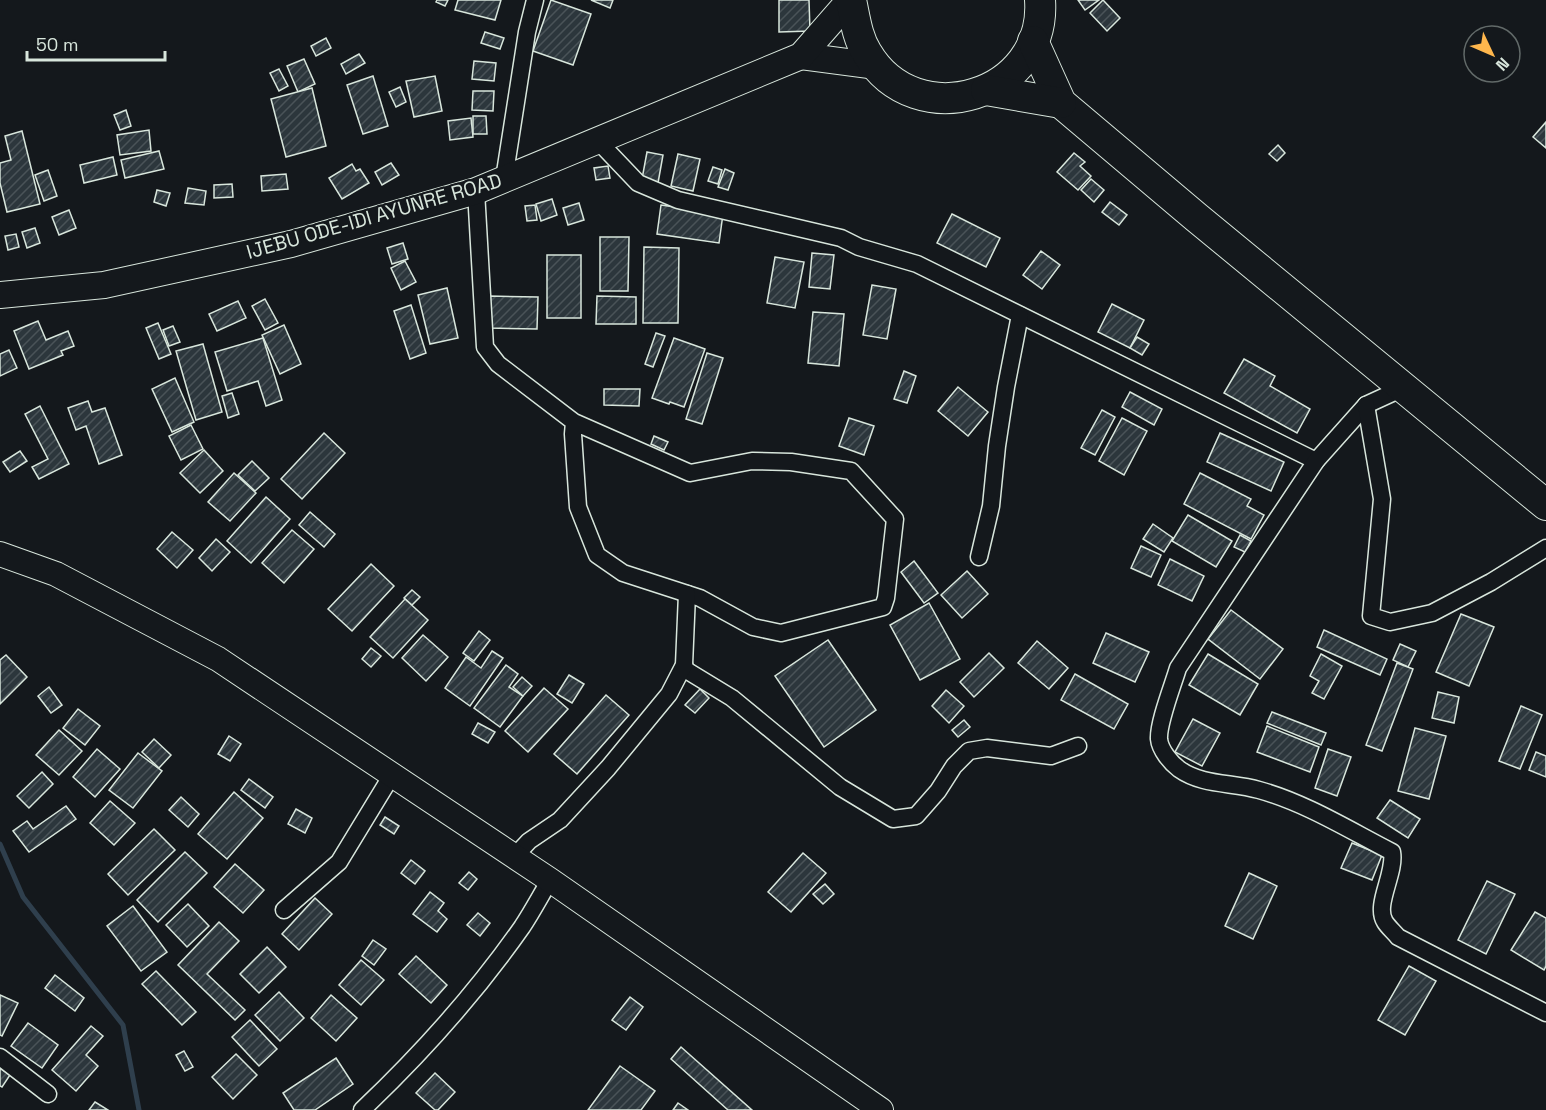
<svg xmlns="http://www.w3.org/2000/svg" width="1546" height="1110" font-family="'Space Grotesk',sans-serif">
  <defs>
    <pattern id="building-hatch" width="6" height="6" patternUnits="userSpaceOnUse" patternTransform="scale(1.5)"><rect width="6" height="6" fill="#2c363c"/><path d="M-1 1l2-2M0 6l6-6M5 7l2-2" fill="none" stroke="#4a5358"/></pattern>
  </defs>
  <rect width="100%" height="100%" fill="#14181c"/>
  <g fill="none" stroke-linecap="round" stroke-linejoin="round">
    <polyline stroke="#2f3f4d" stroke-width="5" points="0,844 23,897 123,1025 139,1110"/>
  </g>
  <g fill="url(#building-hatch)" stroke="#d8e6dc" stroke-width="1.5">
    <polygon points="437,0 448,0 445,6 436,2"/>
    <polygon points="458,0 501,0 495,20 455,10"/>
    <polygon points="551,0 591,14 573,65 533,51"/>
    <polygon points="591,0 613,0 610,8"/>
    <polygon points="779,0 809,0 810,31 779,32"/>
    <polygon points="1078,0 1099,0 1085,10"/>
    <polygon points="1103,0 1120,18 1107,31 1090,13"/>
    <polygon points="485,32 504,38 500,49 481,43"/>
    <polygon points="326,38 331,48 316,56 311,46"/>
    <polygon points="359,54 365,63 346,74 341,64"/>
    <polygon points="304,59 315,84 298,92 287,66"/>
    <polygon points="474,61 496,63 494,81 472,79"/>
    <polygon points="279,69 288,86 279,91 270,73"/>
    <polygon points="373,76 388,126 363,134 347,85"/>
    <polygon points="435,76 442,111 414,117 406,81"/>
    <polygon points="400,87 406,102 396,107 389,92"/>
    <polygon points="312,88 326,146 286,157 271,99"/>
    <polygon points="473,91 494,91 493,111 472,110"/>
    <polygon points="126,110 131,126 120,130 114,115"/>
    <polygon points="473,116 486,116 487,134 473,134"/>
    <polygon points="471,118 473,137 450,140 448,121"/>
    <polygon points="1546,122 1546,148 1533,137"/>
    <polygon points="149,130 151,151 120,155 117,135"/>
    <polygon points="22,131 40,204 7,212 0,183 0,163 11,160 5,136"/>
    <polygon points="1278,145 1285,153 1277,161 1269,154"/>
    <polygon points="159,151 164,169 125,178 121,160"/>
    <polygon points="647,152 663,155 658,183 642,179"/>
    <polygon points="1074,153 1085,162 1080,166 1091,176 1078,190 1057,172"/>
    <polygon points="678,154 700,159 693,191 671,186"/>
    <polygon points="113,157 117,175 84,183 80,165"/>
    <polygon points="391,163 399,175 382,185 375,172"/>
    <polygon points="352,164 356,171 360,169 369,183 342,199 329,178"/>
    <polygon points="608,166 610,178 596,180 594,168"/>
    <polygon points="713,167 722,170 718,184 708,181"/>
    <polygon points="725,169 734,173 728,190 718,187"/>
    <polygon points="48,170 57,196 44,201 35,175"/>
    <polygon points="286,174 288,189 262,191 261,176"/>
    <polygon points="1091,179 1104,190 1094,202 1081,190"/>
    <polygon points="232,184 233,197 214,198 214,185"/>
    <polygon points="188,188 206,191 204,205 185,203"/>
    <polygon points="157,190 170,193 166,206 154,202"/>
    <polygon points="552,199 557,215 541,221 536,204"/>
    <polygon points="1110,202 1127,215 1119,225 1102,212"/>
    <polygon points="579,203 584,220 568,225 563,208"/>
    <polygon points="535,205 537,220 527,221 525,206"/>
    <polygon points="661,205 723,214 719,243 657,234"/>
    <polygon points="69,210 76,228 59,235 52,217"/>
    <polygon points="952,214 1000,238 986,267 937,243"/>
    <polygon points="35,228 40,243 27,248 22,232"/>
    <polygon points="16,234 19,247 8,250 5,236"/>
    <polygon points="600,237 629,237 628,291 600,291"/>
    <polygon points="403,243 408,259 392,264 387,248"/>
    <polygon points="644,247 679,248 678,323 643,323"/>
    <polygon points="1041,251 1060,265 1042,289 1023,275"/>
    <polygon points="812,253 834,255 830,289 809,287"/>
    <rect x="547" y="255" width="34" height="63"/>
    <polygon points="775,257 804,262 795,308 767,303"/>
    <polygon points="405,261 416,282 401,290 391,268"/>
    <polygon points="872,285 896,289 887,339 863,335"/>
    <polygon points="447,288 458,338 430,344 418,295"/>
    <polygon points="489,296 538,297 537,329 489,328"/>
    <polygon points="597,296 636,297 636,324 596,324"/>
    <polygon points="265,299 278,323 265,330 252,306"/>
    <polygon points="238,301 246,318 217,331 209,314"/>
    <polygon points="1112,304 1144,320 1130,348 1098,332"/>
    <polygon points="411,305 426,353 410,359 394,311"/>
    <polygon points="813,312 844,314 839,366 808,363"/>
    <polygon points="38,321 46,340 68,331 74,346 61,351 63,355 29,369 14,331"/>
    <polygon points="158,323 171,354 159,359 146,328"/>
    <polygon points="284,325 301,364 280,374 262,335"/>
    <polygon points="173,326 180,342 169,346 163,330"/>
    <polygon points="656,333 665,336 653,367 645,364"/>
    <polygon points="1137,337 1149,344 1142,355 1130,348"/>
    <polygon points="263,338 282,400 266,406 258,381 227,391 215,352"/>
    <polygon points="674,338 705,349 684,407 670,402 669,404 652,398"/>
    <polygon points="203,344 222,412 196,420 176,351"/>
    <polygon points="9,350 17,368 0,376 0,354"/>
    <polygon points="707,353 723,358 702,424 686,419"/>
    <polygon points="1244,359 1275,376 1270,386 1310,409 1297,433 1224,393"/>
    <polygon points="904,371 916,376 907,403 894,399"/>
    <polygon points="175,378 194,422 172,432 152,389"/>
    <polygon points="958,387 988,412 968,436 938,411"/>
    <polygon points="604,389 640,389 639,406 604,405"/>
    <polygon points="1130,392 1162,409 1154,425 1122,407"/>
    <polygon points="232,393 239,414 228,418 222,396"/>
    <polygon points="88,401 92,412 105,408 122,455 99,464 86,426 76,430 68,408"/>
    <polygon points="40,406 69,464 39,479 32,467 48,459 25,414"/>
    <polygon points="1102,410 1115,417 1095,455 1081,448"/>
    <polygon points="849,418 874,426 864,455 839,446"/>
    <polygon points="1122,418 1147,431 1124,475 1099,461"/>
    <polygon points="191,425 203,449 181,460 169,436"/>
    <polygon points="324,433 345,453 302,499 281,479"/>
    <polygon points="1220,433 1284,462 1271,491 1207,462"/>
    <polygon points="654,436 668,442 664,450 651,444"/>
    <polygon points="204,450 223,471 200,493 180,473"/>
    <polygon points="20,451 27,461 10,472 3,462"/>
    <polygon points="252,461 269,478 255,491 238,475"/>
    <polygon points="234,473 256,493 230,521 208,502"/>
    <polygon points="1200,473 1251,499 1247,506 1264,515 1251,539 1184,504"/>
    <polygon points="266,497 290,519 251,563 227,541"/>
    <polygon points="310,512 335,534 324,547 299,525"/>
    <polygon points="1188,515 1232,541 1216,567 1172,541"/>
    <polygon points="1153,524 1173,538 1164,552 1143,539"/>
    <polygon points="292,530 314,549 284,583 262,563"/>
    <polygon points="172,532 193,550 177,568 157,549"/>
    <polygon points="1240,535 1251,541 1245,552 1234,547"/>
    <polygon points="216,539 230,552 212,571 199,558"/>
    <polygon points="1141,546 1161,555 1151,577 1131,568"/>
    <polygon points="1170,559 1204,576 1192,601 1158,585"/>
    <polygon points="914,561 938,593 924,603 901,572"/>
    <polygon points="371,564 394,586 352,631 328,609"/>
    <polygon points="967,571 988,594 962,618 941,595"/>
    <polygon points="412,590 420,597 412,605 404,598"/>
    <polygon points="405,599 428,620 393,658 370,637"/>
    <polygon points="929,603 960,659 920,680 890,625"/>
    <polygon points="1231,610 1283,649 1260,679 1208,639"/>
    <polygon points="1461,614 1494,627 1469,686 1436,672"/>
    <polygon points="1324,630 1387,659 1380,675 1317,647"/>
    <polygon points="479,631 490,640 474,661 463,653"/>
    <polygon points="1106,633 1149,652 1135,682 1093,663"/>
    <polygon points="423,635 448,657 426,681 402,658"/>
    <polygon points="828,640 876,710 824,747 775,676"/>
    <polygon points="1037,641 1068,668 1049,689 1018,663"/>
    <polygon points="1400,644 1416,651 1408,667 1393,660"/>
    <polygon points="371,648 381,656 371,667 362,659"/>
    <polygon points="492,651 503,658 470,706 445,688 466,657 481,668"/>
    <polygon points="989,653 1004,668 974,697 960,682"/>
    <polygon points="1208,654 1258,684 1240,715 1189,685"/>
    <polygon points="1321,654 1342,666 1324,699 1312,693 1319,681 1310,676"/>
    <polygon points="6,655 27,677 0,704 0,660"/>
    <polygon points="1397,663 1413,669 1382,751 1366,745"/>
    <polygon points="506,665 518,674 509,687 523,696 500,727 474,708"/>
    <polygon points="1075,674 1128,704 1114,729 1061,700"/>
    <polygon points="569,675 584,684 572,703 557,694"/>
    <polygon points="522,677 532,686 523,696 513,687"/>
    <polygon points="49,687 62,705 51,713 38,696"/>
    <polygon points="544,688 568,709 528,752 505,731"/>
    <polygon points="700,689 709,698 695,713 685,705"/>
    <polygon points="946,690 964,706 949,723 932,706"/>
    <polygon points="1438,692 1459,697 1454,723 1432,718"/>
    <polygon points="606,695 629,715 577,774 554,754"/>
    <polygon points="1521,706 1542,715 1520,769 1499,761"/>
    <polygon points="78,709 100,726 85,745 63,728"/>
    <polygon points="1272,712 1326,733 1321,745 1267,723"/>
    <polygon points="1193,719 1220,733 1202,766 1175,752"/>
    <polygon points="964,720 970,727 958,737 952,730"/>
    <polygon points="478,723 495,732 488,743 472,734"/>
    <polygon points="1267,726 1319,747 1310,772 1257,752"/>
    <polygon points="1415,728 1446,736 1429,799 1398,791"/>
    <polygon points="59,730 82,751 59,775 36,755"/>
    <polygon points="229,736 241,744 230,761 218,754"/>
    <polygon points="154,739 171,755 159,768 142,752"/>
    <polygon points="97,749 120,769 95,797 73,777"/>
    <polygon points="1328,749 1351,757 1337,796 1315,788"/>
    <polygon points="1536,752 1546,756 1546,777 1529,770"/>
    <polygon points="138,753 162,771 133,808 109,790"/>
    <polygon points="42,772 53,784 29,808 17,796"/>
    <polygon points="249,779 273,797 265,808 241,790"/>
    <polygon points="234,792 263,818 227,859 198,834"/>
    <polygon points="181,797 199,814 188,827 169,810"/>
    <polygon points="1390,800 1420,819 1408,838 1377,818"/>
    <polygon points="110,801 135,823 114,845 90,823"/>
    <polygon points="66,806 76,819 29,852 13,831 27,821 33,829"/>
    <polygon points="296,809 312,818 305,833 288,824"/>
    <polygon points="385,817 399,826 394,834 380,825"/>
    <polygon points="154,829 175,850 128,895 108,874"/>
    <polygon points="1352,843 1382,855 1372,880 1341,868"/>
    <polygon points="185,852 207,873 158,922 137,900"/>
    <polygon points="803,853 826,873 791,912 768,892"/>
    <polygon points="411,860 425,871 415,884 401,873"/>
    <polygon points="235,864 264,890 243,913 214,887"/>
    <polygon points="469,872 477,879 468,890 459,883"/>
    <polygon points="1249,873 1277,886 1253,939 1225,926"/>
    <polygon points="1487,881 1515,894 1486,954 1458,940"/>
    <polygon points="825,884 834,894 823,904 813,894"/>
    <polygon points="430,892 444,903 438,911 447,919 437,932 413,914"/>
    <polygon points="315,898 332,914 299,950 282,934"/>
    <polygon points="188,904 209,926 187,947 166,925"/>
    <polygon points="133,906 167,952 141,971 107,926"/>
    <polygon points="1535,912 1546,918 1546,966 1544,970 1511,950"/>
    <polygon points="478,913 490,923 480,936 467,925"/>
    <polygon points="219,922 239,941 207,974 245,1010 235,1020 178,965"/>
    <polygon points="373,940 386,949 374,965 362,956"/>
    <polygon points="267,947 286,967 259,993 240,974"/>
    <polygon points="416,956 447,985 431,1003 399,974"/>
    <polygon points="361,960 384,980 361,1005 339,985"/>
    <polygon points="1409,966 1436,981 1405,1035 1378,1020"/>
    <polygon points="156,971 196,1012 182,1025 142,984"/>
    <polygon points="55,975 84,998 75,1011 45,988"/>
    <polygon points="279,992 304,1018 280,1041 255,1015"/>
    <polygon points="0,995 18,1003 2,1036 0,1035"/>
    <polygon points="331,995 357,1018 336,1041 311,1018"/>
    <polygon points="630,997 643,1007 626,1030 612,1020"/>
    <polygon points="250,1020 277,1049 259,1066 232,1037"/>
    <polygon points="28,1023 58,1045 42,1068 11,1046"/>
    <polygon points="91,1026 103,1036 86,1055 98,1066 76,1091 52,1070"/>
    <polygon points="681,1047 752,1110 728,1110 671,1059"/>
    <polygon points="184,1051 193,1067 185,1071 176,1055"/>
    <polygon points="236,1054 257,1075 233,1099 212,1077"/>
    <polygon points="336,1058 353,1084 315,1110 294,1110 283,1093"/>
    <polygon points="620,1066 655,1091 641,1110 588,1110"/>
    <polygon points="0,1068 10,1075 2,1087 0,1086"/>
    <polygon points="435,1073 455,1092 438,1110 435,1110 416,1093"/>
    <polygon points="95,1102 108,1110 89,1110"/>
    <polygon points="678,1103 688,1110 673,1110"/>
  </g>
  <g fill="none" stroke-linecap="round" stroke-linejoin="round">
    <g stroke="#d8e6dc" stroke-width="19">
      <g id="street">
        <polyline points="597,140 638,183 678,200 841,238 859,247 917,264 1316,461"/>
        <polyline points="504,179 527,32 535,0"/>
        <polyline points="476,191 485,347 498,364 574,422 690,473 752,461 791,462 851,471 895,519 886,598 883,607 781,633 753,627 700,598 623,573 597,555 578,507 573,434 574,422"/>
        <path d="M1403,388L1366,405L1316,461L1178,668C1173,685 1158,723 1159,739C1160,750 1171,763 1179,769C1203,786 1232,782 1259,790C1306,803 1349,830 1392,852C1396,873 1374,905 1385,922C1388,927 1394,932 1398,937L1546,1013"/>
        <polyline points="1366,405 1382,499 1371,616 1390,622 1432,613 1491,582 1546,548"/>
        <polyline points="979,557 991,506 997,446 1006,387 1020,315"/>
        <polyline points="684,665 686,670 732,698 840,787 893,819 916,816 938,791 954,766 969,751 987,748 1051,756 1078,746"/>
        <polyline points="515,856 529,841 560,820 608,768 669,694 684,665 687,594"/>
        <polyline points="284,910 339,862 392,775"/>
        <polyline points="0,1057 48,1094"/>
        <path d="M362,1110C421,1054 475,994 522,927C532,912 541,895 550,880"/>
      </g>
    </g>
    <g stroke="#d8e6dc" stroke-width="26">
      <polyline id="secondary" points="0,554 56,574 218,659 550,880 881,1110"/>
    </g>
    <g stroke="#d8e6dc" stroke-width="28">
      <g id="primary">
        <polyline points="801,56 877,66"/>
        <polyline points="0,295 104,285 291,244 476,191 801,56 850,0"/>
      </g>
    </g>
    <g stroke="#d8e6dc" stroke-width="32">
      <g id="highway">
        <path d="M851,0C855,18 857,37 867,53C916,136 1047,96 1040,0"/>
        <polyline points="1033,41 1061,103 1196,217 1546,505"/>
        <polyline points="986,90 1061,103"/>
      </g>
    </g>
    <use href="#street" stroke="#14181c" stroke-width="16"/>
    <use href="#secondary" stroke="#14181c" stroke-width="24"/>
    <use href="#primary" stroke="#14181c" stroke-width="26"/>
    <use href="#highway" stroke="#14181c" stroke-width="30"/>
  </g>
  <g text-anchor="middle" dominant-baseline="central" stroke-width="4.5" stroke-linejoin="round" paint-order="stroke">
    <g font-size="20" fill="#d8e6dc" stroke="#14181c">
      <text transform="translate(374 216) rotate(-16)">IJEBU ODE-IDI AYUNRE ROAD</text>
    </g>
  </g>
  <g transform="translate(1492 54) rotate(134)"><circle r="28" fill="#14181c" stroke="#626a69" stroke-width="1.5"/>
  <path d="M0-4.5L10 22L0 15L-10 22Z" fill="#ffb74d"/>
  <text y="-9" font-size="16" font-weight="bold" text-anchor="middle" fill="#d8e6dc">N</text>
  </g>
  <path d="M27 51v9h138v-9" fill="none" stroke="#d8e6dc" stroke-width="3"/>
  <text x="36" y="51" font-size="18" fill="#d8e6dc" stroke="#14181c" stroke-width="4.5" paint-order="stroke">50 m</text>
</svg>
